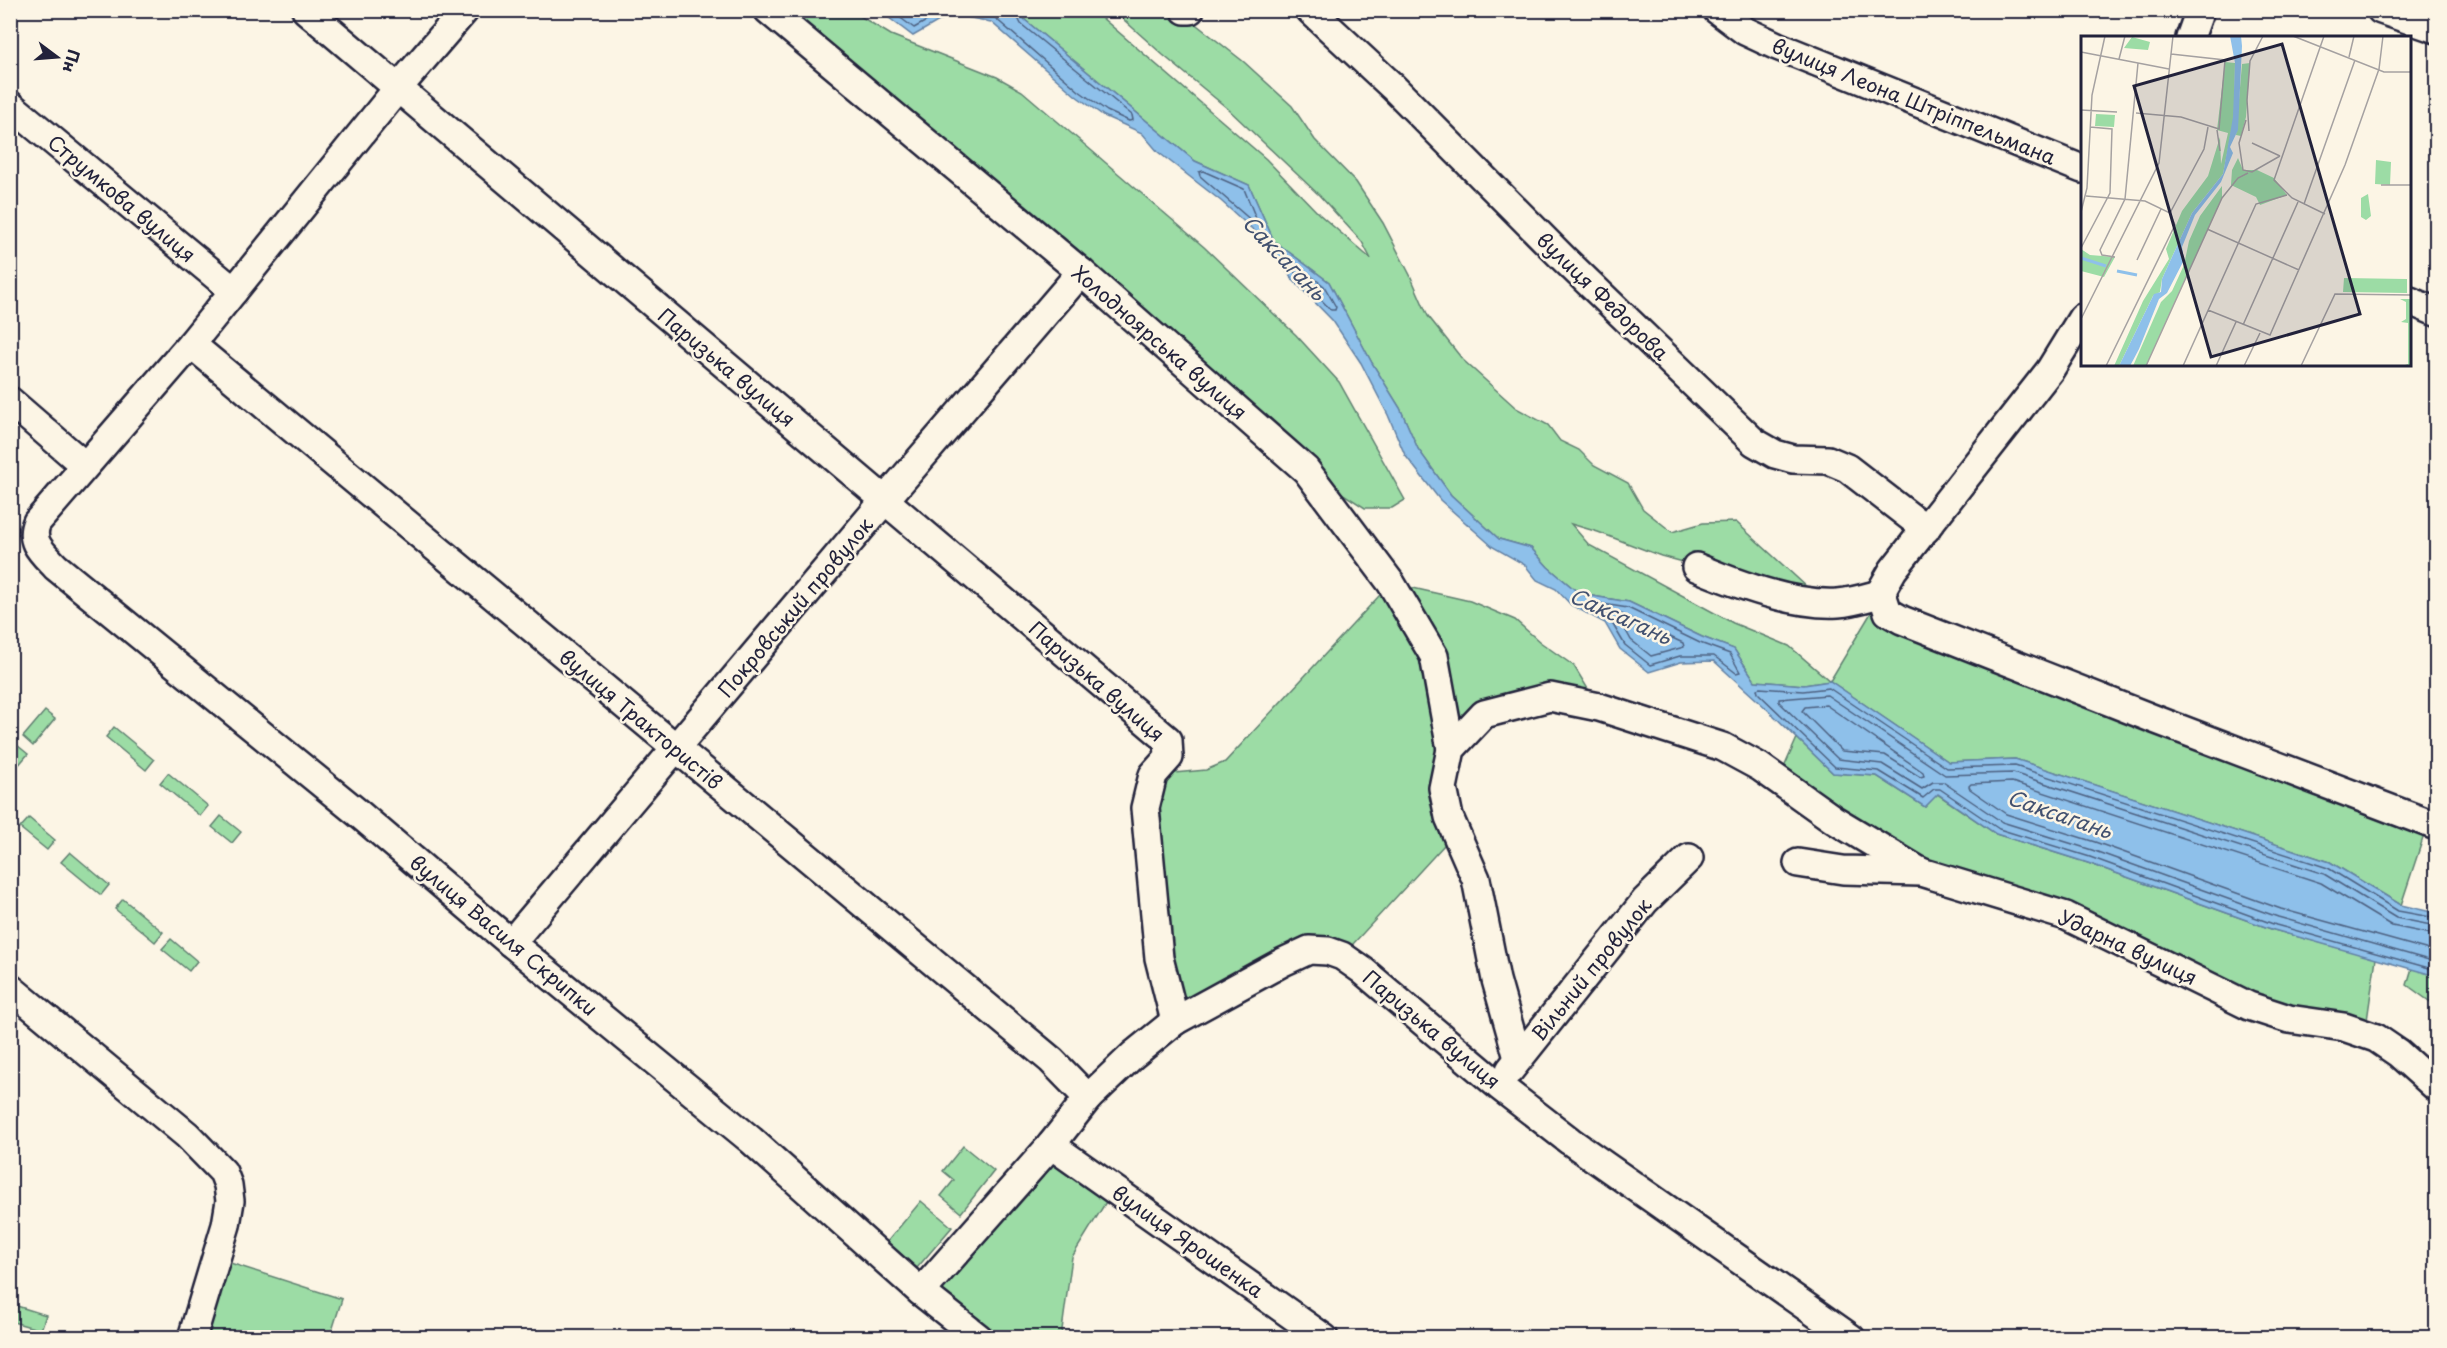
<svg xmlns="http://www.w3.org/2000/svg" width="2447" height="1348" font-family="'Playpen Sans',sans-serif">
  <rect width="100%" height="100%" fill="#fcf5e5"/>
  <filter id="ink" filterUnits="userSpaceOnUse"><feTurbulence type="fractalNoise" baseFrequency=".0167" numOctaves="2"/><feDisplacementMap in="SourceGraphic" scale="12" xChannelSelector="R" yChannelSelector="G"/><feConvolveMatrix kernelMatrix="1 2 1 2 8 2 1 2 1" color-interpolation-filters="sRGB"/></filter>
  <g filter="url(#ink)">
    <g fill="#9cdca5" stroke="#5f7f70" stroke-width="1.5">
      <polygon points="768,11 852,11 891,35 997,77 1022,91 1204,247 1296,335 1339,382 1405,500 1392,508 1365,508 1306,470"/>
      <polygon points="1019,11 1094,11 1266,159 1319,214 1371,259 1362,242 1319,195 1227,108 1163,55 1114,11 1179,11 1244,62 1292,106 1315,140 1356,182 1383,223 1410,275 1428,316 1463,360 1516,408 1548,425 1560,441 1579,450 1594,465 1628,483 1643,509 1672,532 1703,523 1736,522 1820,599 1661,556 1598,532 1571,524 1589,545 1733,623 1789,646 1830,681 1883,593 1888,612 2428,823 2401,905 2330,862 2015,759 1949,762 1830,681 1804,685 1755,681 1734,649 1702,637 1629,602 1580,594 1548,567 1531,548 1499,539 1451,495 1418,449 1400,408 1372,363 1329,282 1274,241 1249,185 1195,161 1025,20"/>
      <polygon points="1391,583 1470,601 1515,620 1540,642 1574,666 1599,707 1484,714 1451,749 1456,832 1342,956 1328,951 1175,1021 1153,775 1206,770 1225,762"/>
      <polygon points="45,711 55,719 33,746 23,737"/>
      <polygon points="114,727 154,760 146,770 106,737"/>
      <polygon points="1797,738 1833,773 1877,776 1925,807 1937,794 1996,834 2088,863 2274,930 2376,958 2365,1034 2289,1019 2066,916 1921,872 1778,781"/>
      <polygon points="17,745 28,754 11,774 11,754"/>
      <polygon points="168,773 208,806 200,816 160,783"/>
      <polygon points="221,816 241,832 232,843 212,827"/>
      <polygon points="29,818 55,840 47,850 20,828"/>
      <polygon points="70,852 109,885 101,895 61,862"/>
      <polygon points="123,899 163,932 155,942 115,909"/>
      <polygon points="171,939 197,961 189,971 162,949"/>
      <polygon points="2412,968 2436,976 2436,1006 2407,985"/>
      <polygon points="1051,1145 1114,1189 1072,1257 1061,1337 979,1337 921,1292"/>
      <polygon points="963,1146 994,1171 961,1213 941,1196 954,1180 943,1171"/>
      <polygon points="921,1201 952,1227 917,1268 887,1242"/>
      <polygon points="227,1262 342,1299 330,1337 203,1338"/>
      <polygon points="17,1306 46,1315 41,1330 13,1322"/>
    </g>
    <polygon fill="#8ec0ea" stroke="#6381a4" stroke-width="1.5" points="880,11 1019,11 1025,20 1195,161 1249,185 1274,241 1329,282 1372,363 1400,408 1418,449 1451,495 1499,539 1531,548 1548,567 1580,594 1629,602 1702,637 1734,649 1755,681 1804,685 1830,681 1949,762 2015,759 2330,862 2401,905 2436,913 2436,976 2274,930 2088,863 1996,834 1938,794 1925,807 1877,776 1833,773 1767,709 1714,661 1681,662 1649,672 1620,649 1605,623 1571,605 1556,589 1537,580 1525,565 1493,547 1440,500 1405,455 1388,415 1361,363 1333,321 1293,280 1270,245 1221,201 1158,152 1142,133 1104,116 1076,96 991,22 951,14 913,36"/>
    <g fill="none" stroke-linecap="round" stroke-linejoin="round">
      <g stroke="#4d6181" stroke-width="1.5">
        <polyline points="890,10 914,28 946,10"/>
        <polyline points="963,10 994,17 1079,91 1107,111 1129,121 1133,120 1132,115 1021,24 1014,10"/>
        <polygon points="1203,171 1244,189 1257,221 1253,222 1200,176 1199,172"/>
        <polygon points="1294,266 1298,266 1324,286 1336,307 1335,310 1331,310 1298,276 1293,270"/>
        <polygon points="1590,602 1628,608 1700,643 1730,654 1740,672 1736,673 1714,656 1680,656 1650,665 1625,645 1609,618 1588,607 1587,604"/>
        <polygon points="1621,614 1683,643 1684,647 1651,656 1631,640 1619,618"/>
        <polygon points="1826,705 1923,772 1924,776 1920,777 1885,755 1842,751 1802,711 1805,707"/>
        <polyline points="2436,918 2398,911 2328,868 2015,766 1947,768 1829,688 1803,691 1760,688 1757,689 1758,693 1835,767 1879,771 1923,798 1934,789 1940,789 1999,829 2090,857 2276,925 2436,970"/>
        <polyline points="2436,926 2396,918 2324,874 2013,773 1945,775 1827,695 1779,699 1779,702 1838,759 1882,764 1922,789 1933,782 1943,782 2002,822 2092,850 2278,917 2436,962"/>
        <polyline points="2436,935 2392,926 2321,883 2012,782 1971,784 1969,786 1970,789 2006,814 2095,842 2281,909 2436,952"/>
      </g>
      <g stroke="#22223b" stroke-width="32">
        <g id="minor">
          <polyline points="306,10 1168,740 1169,757 1153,775 1145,808 1159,958 1175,1021"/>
          <path d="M465,10L398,88L191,344L37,522C28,542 43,553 56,567L358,813L511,943L751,1140L921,1292L979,1338"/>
          <polyline points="768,10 1081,272 1306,470 1391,583 1434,656 1451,749"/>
          <polyline points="1185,10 1190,10"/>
          <polyline points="1310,10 1393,87 1564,259 1754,442 1775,454 1793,459 1828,460 1847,468 1926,529"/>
          <polyline points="1717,10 1745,31 1777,46 2082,169"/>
          <polyline points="2381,10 2436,29"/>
          <polyline points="2190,38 2200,10"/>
          <polyline points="10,105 234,291"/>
          <polyline points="2410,301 2436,312"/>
          <polyline points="2082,318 2050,370 1893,570 1881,591 1888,612 1902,620 2154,719 2436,826"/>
          <polyline points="191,344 1051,1060 1088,1098"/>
          <polyline points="10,401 84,465"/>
          <path d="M1696,567C1736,584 1794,606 1838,603C1853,602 1868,597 1883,593"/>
          <polyline points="1798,863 1843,870 1921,872 2066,916 2249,1006 2289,1019 2344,1027 2376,1038 2398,1053 2436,1087"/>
          <polyline points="511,943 884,501 1081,272"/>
          <polyline points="10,988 187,1135 223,1172 228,1185 230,1201 226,1225 192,1338"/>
          <polyline points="1518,1058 1496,980 1476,879 1449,817 1443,788 1451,749 1484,714 1550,697 1599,707 1723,747 1760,767 1833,819 1921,872"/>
          <polyline points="1510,1070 1645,901 1689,858"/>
          <polyline points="1051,1145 1324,1338"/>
          <polyline points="921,1292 1051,1145 1088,1098 1133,1055 1175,1021 1283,962 1309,950 1328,951 1342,956 1362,970 1499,1086 1570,1141 1851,1338"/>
        </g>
      </g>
      <use href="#minor" stroke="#fcf5e5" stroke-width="27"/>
    </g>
  </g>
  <g text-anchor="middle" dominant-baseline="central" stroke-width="5" stroke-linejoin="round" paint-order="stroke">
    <g font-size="20" fill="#22223b" stroke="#fcf5e5">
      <text transform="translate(1914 101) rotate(22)">вулиця Леона Штріппельмана</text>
      <text transform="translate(122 198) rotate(40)">Струмкова вулиця</text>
      <text transform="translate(1603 296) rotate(44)">вулиця Федорова</text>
      <text transform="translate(1160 342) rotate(41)">Холодноярська вулиця</text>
      <text transform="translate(727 367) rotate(40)">Паризька вулиця</text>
      <text transform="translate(795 607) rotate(-50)">Покровський провулок</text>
      <text transform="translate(1097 681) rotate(41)">Паризька вулиця</text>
      <text transform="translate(641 719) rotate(40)">вулиця Трактористів</text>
      <text transform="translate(504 935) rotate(40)">вулиця Василя Скрипки</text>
      <text transform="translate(2128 947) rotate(25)">Ударна вулиця</text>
      <text transform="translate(1591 969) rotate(-51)">Вільний провулок</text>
      <text transform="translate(1432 1029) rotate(40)">Паризька вулиця</text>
      <text transform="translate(1188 1241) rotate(35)">вулиця Ярошенка</text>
    </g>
    <g font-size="21" font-style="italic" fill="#425170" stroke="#fcf5e5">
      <text transform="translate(1285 257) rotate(46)">Саксагань</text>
      <text transform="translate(1621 615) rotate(24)">Саксагань</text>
      <text transform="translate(2060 813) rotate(19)">Саксагань</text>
    </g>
  </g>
  <g transform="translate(2081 36)">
    <rect width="330" height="330" fill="#fcf5e5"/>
    <path d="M51,1L69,6L67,14L43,12ZM144,26L154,27L153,81L142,138L111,177L81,243L79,256L72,260L38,330H33L62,265L88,223L85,213L101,175L127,140L139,101L140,128L147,97L136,94ZM169,27L165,81L160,100L155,99L161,28ZM15,78L34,79L33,91L14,90ZM157,122L162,134H176L193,142L206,159L179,169L175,161L150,149L151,134ZM295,124L310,126L309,149L294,148ZM141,150V162L65,330H52L80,266L91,255L103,229L108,205L119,180ZM287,158L290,180L285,184L280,181V162ZM0,213L9,219L34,221L23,241L0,235ZM263,242L326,243V257L262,256ZM319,263H330V330H321L327,328V287L320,286L325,283V266Z" fill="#9cdca5"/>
    <path d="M149,0H160L161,10L157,94L149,111L152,117L140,146L114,179L101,211L103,224L86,257L78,263L58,313L49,330H38L73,258L80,256L81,243L111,177L142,138L152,81L154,27Z" fill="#8ec0ea"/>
    <path fill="none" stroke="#8ec0ea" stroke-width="3" d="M0,222L25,230M36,235L56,239"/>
    <path fill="none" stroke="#a5a1a1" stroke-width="1.5" d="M212,0L303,36H330M243,0L193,144L211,162L244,178M0,16L88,33M268,21L273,0M38,23L44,0M0,74L36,76M55,77L100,81L138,93L144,24L90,18M165,84L158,107L162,134L171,136L199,120M136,94L139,115M168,95L166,64L169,25L182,0M171,107L199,120M300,149H330M5,160L64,165L89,177L94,189L25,330M223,168L274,24M0,176L6,152L11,59L24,0M89,177L123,113L127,91M126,193L218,234M0,212L29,157L31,93L9,91M34,221L21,219L19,214L44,163L57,27M56,224L80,173M127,274L189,299L264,129L298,33L302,0M0,283L78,127L92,0M162,289L217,166M65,330L141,162L157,142L167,137M102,330L175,168L206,159M135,330L155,286M163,330L179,297M220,330L254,258L330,259"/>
    <path fill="#22223b" fill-opacity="0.15" stroke="#22223b" stroke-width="3" d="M201,8L279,278L130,321L53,50Z"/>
    <rect width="330" height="330" fill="none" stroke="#22223b" stroke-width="3"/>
  </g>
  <rect width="2447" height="1348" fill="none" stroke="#fcf5e5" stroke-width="36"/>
  <rect x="18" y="18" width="2411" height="1312" fill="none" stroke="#22223b" stroke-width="2" filter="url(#ink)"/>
  <g transform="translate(57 57) rotate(106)" stroke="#fcf5e5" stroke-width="4.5" paint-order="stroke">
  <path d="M0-4.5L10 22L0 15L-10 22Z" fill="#22223b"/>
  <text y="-9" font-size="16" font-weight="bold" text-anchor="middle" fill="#22223b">Пн</text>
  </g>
</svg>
